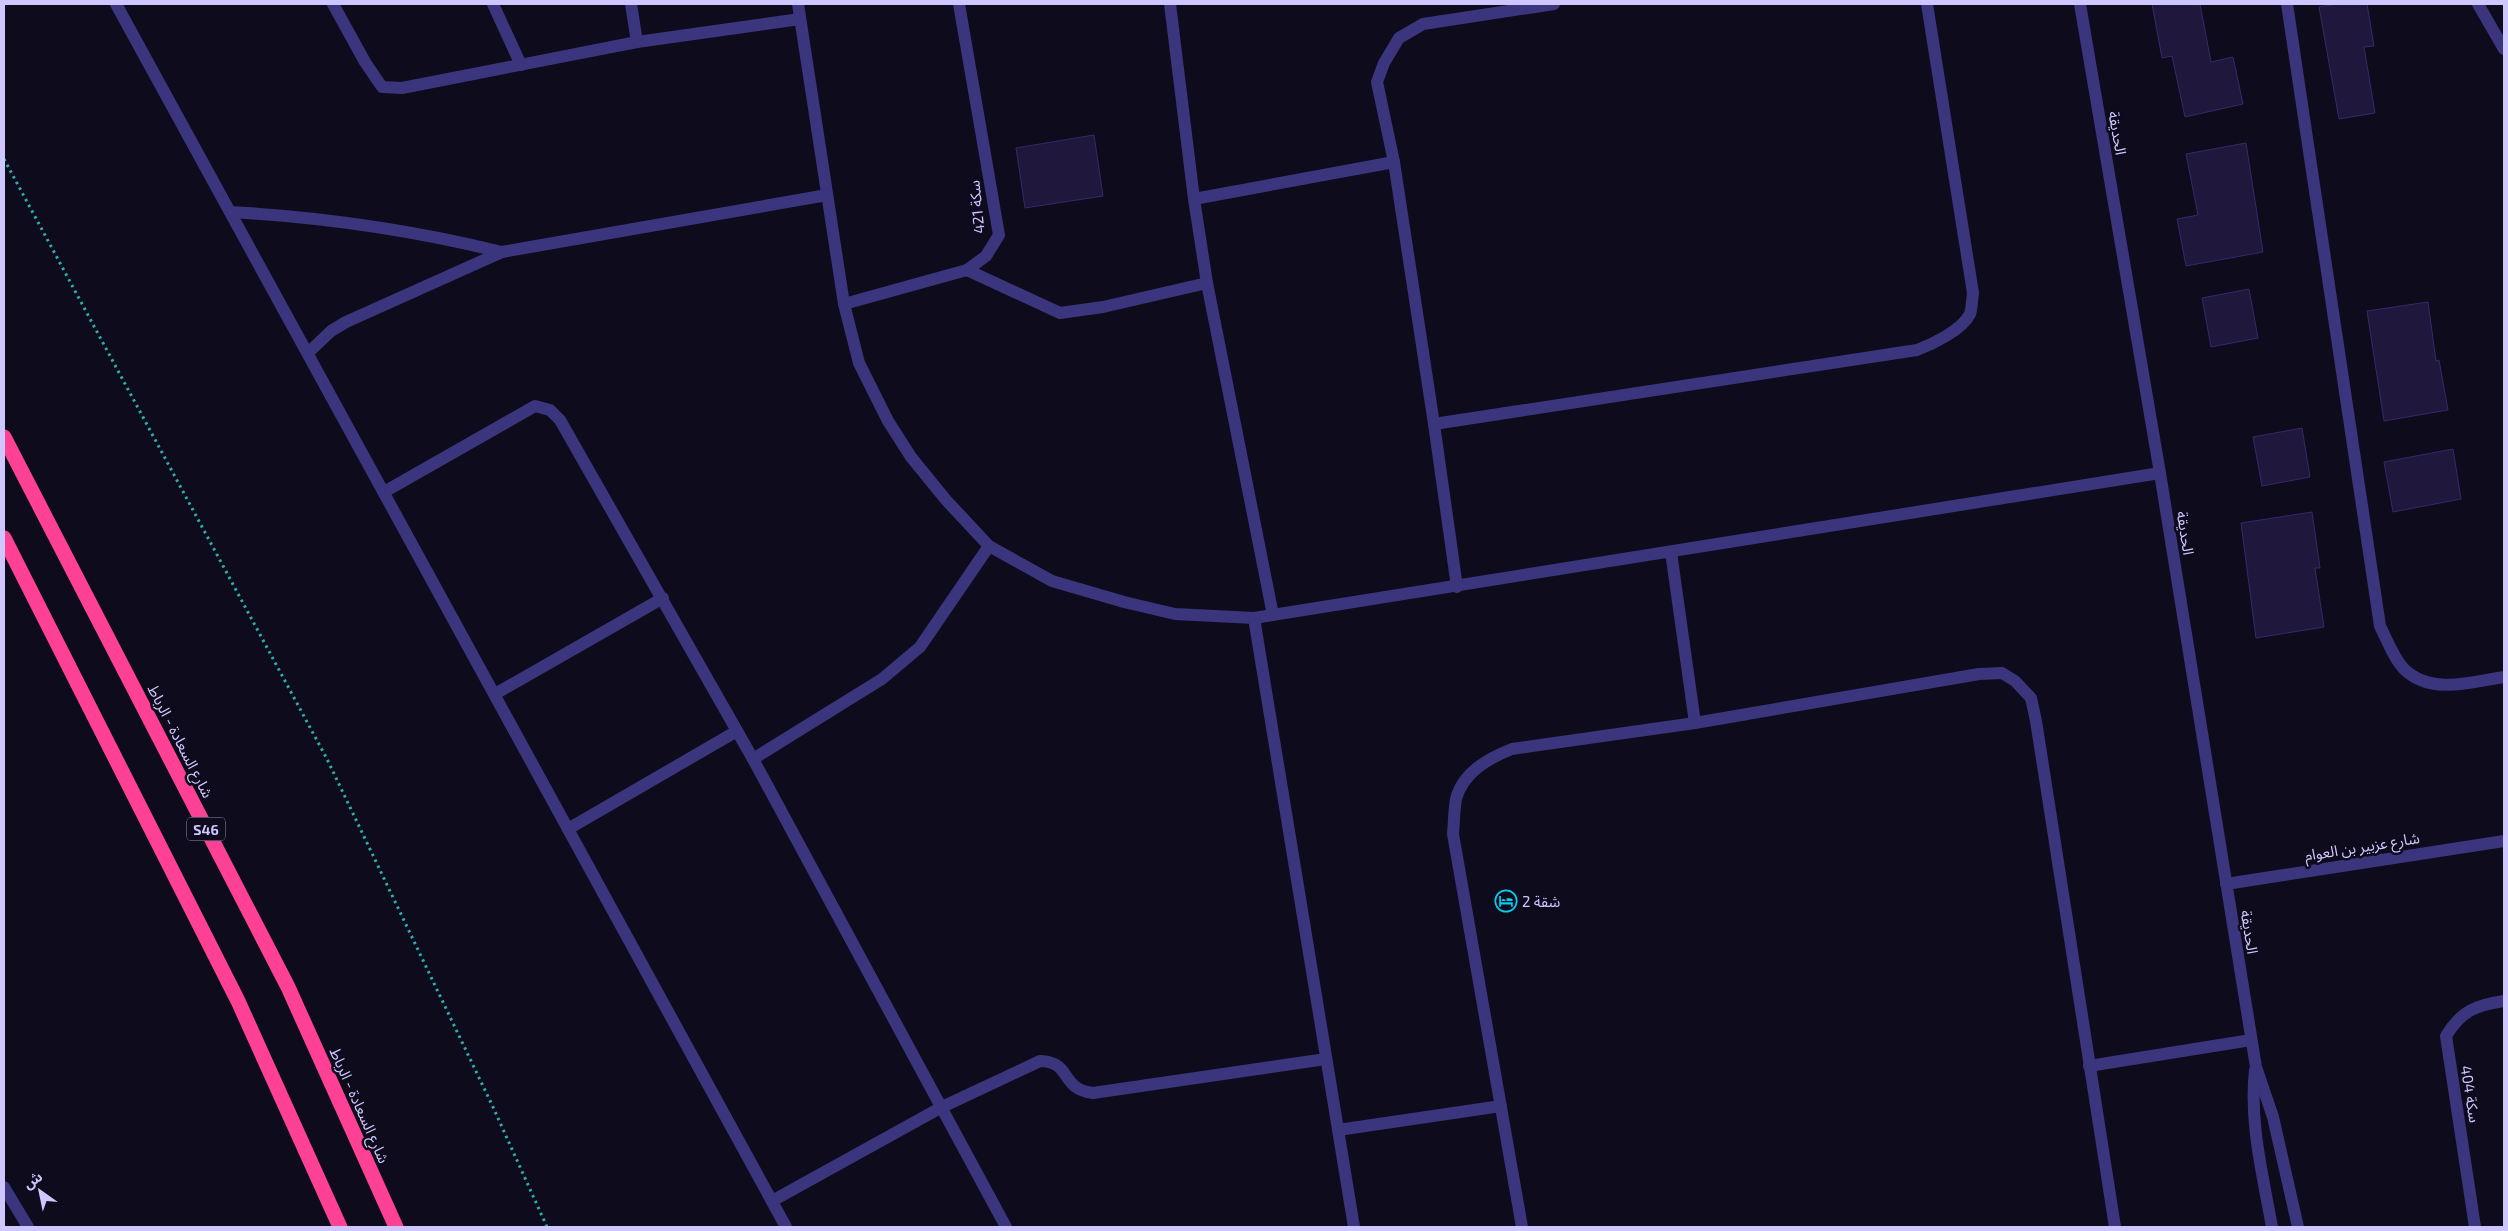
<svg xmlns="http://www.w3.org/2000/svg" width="2508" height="1231" font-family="'Exo 2','Noto Sans Arabic',sans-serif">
  <rect width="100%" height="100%" fill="#0e0b1c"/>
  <g fill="#20173d" stroke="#37286a">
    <polygon points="2152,4 2200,4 2211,62 2233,57 2243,104 2185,117 2172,56 2162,58"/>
    <polygon points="2337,4 2367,4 2374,46 2364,47 2375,113 2339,119 2319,7"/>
    <polygon points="1094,135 1103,196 1025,208 1016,148"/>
    <polygon points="2246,143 2263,252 2186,266 2177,219 2198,215 2186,154"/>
    <polygon points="2249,289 2258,338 2211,347 2202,298"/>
    <polygon points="2428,302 2436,361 2439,360 2448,410 2384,421 2367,311"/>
    <polygon points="2302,428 2310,477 2262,486 2253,437"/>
    <polygon points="2453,449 2461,499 2393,512 2384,462"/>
    <polygon points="2312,512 2320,568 2315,568 2324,627 2256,638 2241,523"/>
  </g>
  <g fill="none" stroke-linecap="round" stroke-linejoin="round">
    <polyline stroke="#2baeab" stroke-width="3" stroke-dasharray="2.5 4" stroke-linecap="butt" points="4,159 327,759 493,1107 547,1227"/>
    <g stroke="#3a357c" stroke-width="12">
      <polyline points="116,4 786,1227"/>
      <polyline points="333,4 365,62 382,87 402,88 637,42 800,19"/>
      <polyline points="493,4 521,65"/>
      <polyline points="631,4 637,42"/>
      <polyline points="798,4 844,304 859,363 888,421 911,457 946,500 989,546 1052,581 1124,602 1175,614 1254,618 2160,473"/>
      <polyline points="1170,4 1194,199 1207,283 1273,615"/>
      <polyline points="2080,4 2160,473 2256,1067 2273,1117 2298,1227"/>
      <path d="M2287,4L2380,626C2387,640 2394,659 2405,670C2432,695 2472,682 2504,677"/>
      <polyline points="2478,4 2504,49"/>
      <polyline points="1194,199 1394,162"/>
      <path d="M230,212C323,217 412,230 502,252"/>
      <polyline points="967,270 1060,313 1103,307 1207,283"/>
      <polyline points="844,304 967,270 986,256 999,235 959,4"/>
      <polyline points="308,353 331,331 346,322 502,252 827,195"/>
      <path d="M1434,424L1917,350C1933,344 1962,330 1970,314C1972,308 1972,299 1973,293L1927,4"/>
      <polyline points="384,492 535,406 550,410 560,420 753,759 1006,1227"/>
      <polyline points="1671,552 1695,723"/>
      <polyline points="1457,587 1434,424 1394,162 1377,82 1384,63 1399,38 1423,24 1554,4"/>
      <polyline points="1254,618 1354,1227"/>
      <polyline points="495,694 663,598"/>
      <polyline points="753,759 882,679 920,647 989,546"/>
      <polyline points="568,829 737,731"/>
      <polyline points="2226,884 2504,841"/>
      <polyline points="2089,1066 2251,1040"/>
      <path d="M2255,1070C2249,1122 2263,1176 2272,1227"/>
      <polyline points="1338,1130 1501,1106"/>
      <polyline points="4,1187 28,1227"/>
      <path d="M772,1201L942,1107L1040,1061C1073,1062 1059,1089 1093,1093L1326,1059"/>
      <path d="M1522,1227L1453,834C1454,823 1454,810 1456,799C1463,772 1489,758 1512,749L1695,723L1979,674L2002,673L2015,681L2031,698L2036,721L2115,1227"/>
      <path d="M2475,1227L2446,1036C2461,1011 2476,1005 2504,1001"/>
    </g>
    <g stroke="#ff4196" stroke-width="15">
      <polyline points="4,437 288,987 396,1227"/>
      <polyline points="4,538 238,1001 340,1227"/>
    </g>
  </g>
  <defs>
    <g id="hotel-ring" transform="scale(1.125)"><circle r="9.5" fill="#0e0b1c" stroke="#00d1f1" stroke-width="1.5"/><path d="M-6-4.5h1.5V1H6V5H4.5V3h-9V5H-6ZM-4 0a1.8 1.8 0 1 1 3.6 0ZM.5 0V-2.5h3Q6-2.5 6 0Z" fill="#00d1f1"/></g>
  </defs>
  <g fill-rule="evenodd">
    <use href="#hotel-ring" x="1506" y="901"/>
  </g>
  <g text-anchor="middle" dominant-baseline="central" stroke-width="5" stroke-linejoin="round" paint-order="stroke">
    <rect fill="#0e0b1c" stroke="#948ebb" stroke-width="1" x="187" y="817.5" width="38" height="23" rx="4"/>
    <g font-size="14" font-weight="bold" fill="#cec6ff">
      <text x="206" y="829">S46</text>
    </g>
    <g font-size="15" fill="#cec6ff" stroke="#0e0b1c">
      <text transform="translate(2118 133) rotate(80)">الحديقة</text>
      <text transform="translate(976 207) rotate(-96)">سكة 421</text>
      <text transform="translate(2186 533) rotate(81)">الحديقة</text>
      <text transform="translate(181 741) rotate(63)">شارع السعادة - الرباط</text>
      <text transform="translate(2362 846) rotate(-9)">شارع عزبير بن العوام</text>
      <text transform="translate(2250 932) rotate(81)">الحديقة</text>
      <text transform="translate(2471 1094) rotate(81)">سكة 404</text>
      <text transform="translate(360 1105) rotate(66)">شارع السعادة - الرباط</text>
    </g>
    <g font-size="15" fill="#cec6ff" stroke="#0e0b1c" text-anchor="start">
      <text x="1522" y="901">شقة 2</text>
    </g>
  </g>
  <rect width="2508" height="1231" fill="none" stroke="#cec6ff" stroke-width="10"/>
  <g transform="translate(40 1191) rotate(327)" stroke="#0e0b1c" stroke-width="4" paint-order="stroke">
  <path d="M0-4L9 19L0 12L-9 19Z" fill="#cec6ff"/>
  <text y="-8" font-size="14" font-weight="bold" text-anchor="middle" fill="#cec6ff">ش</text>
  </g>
</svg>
